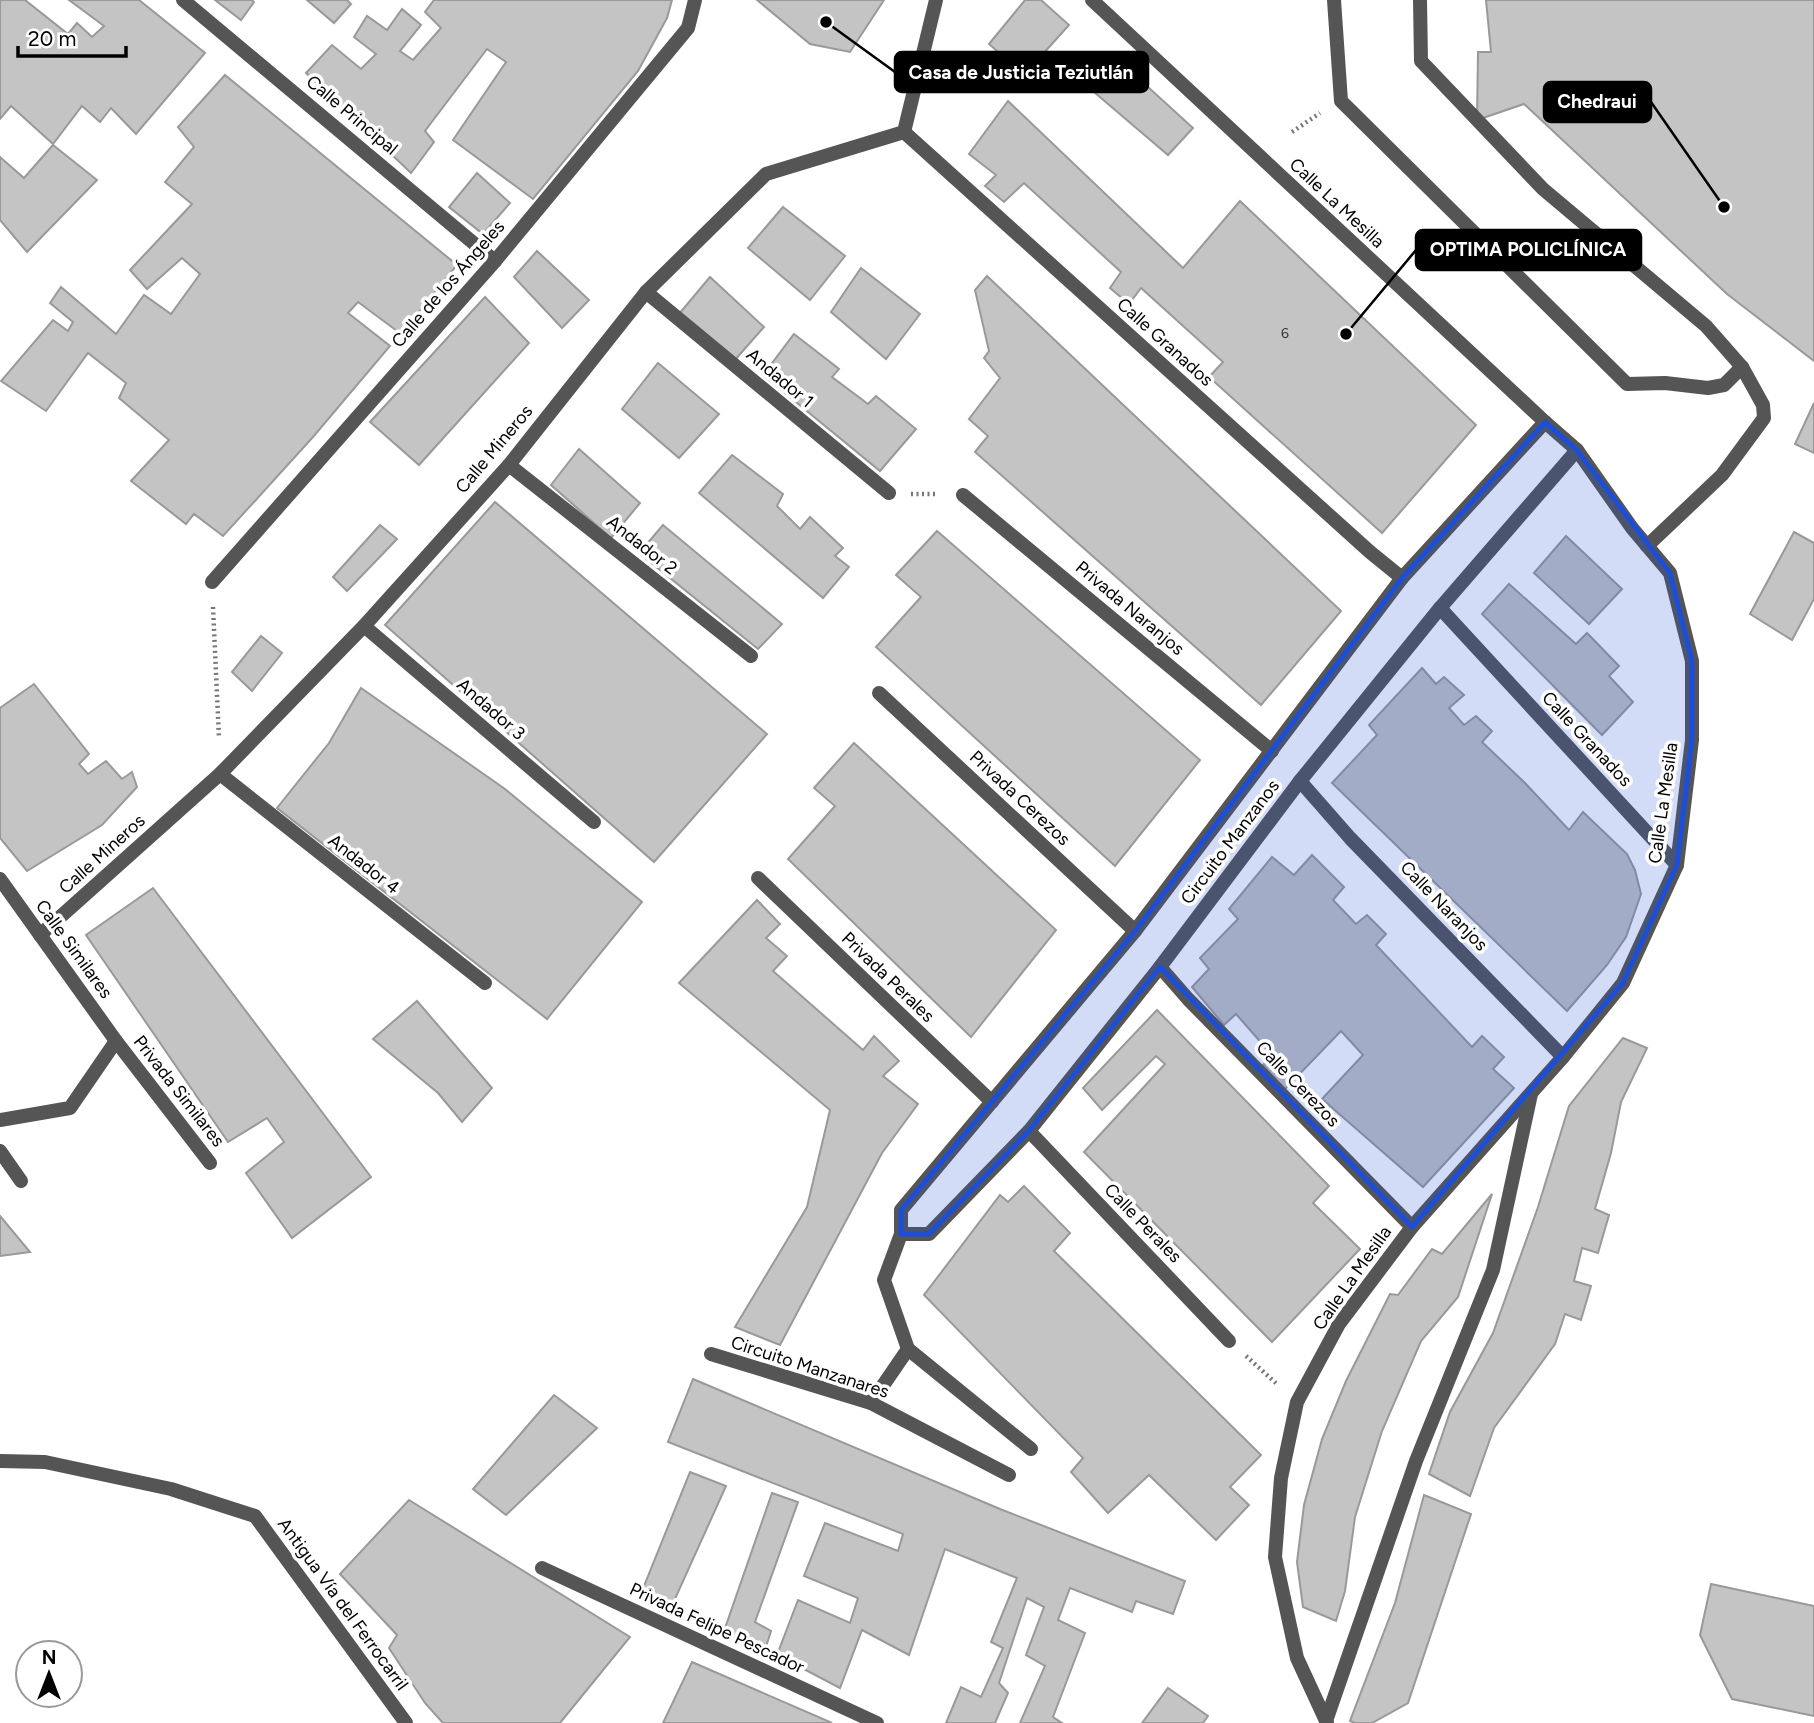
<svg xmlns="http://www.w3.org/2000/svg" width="1814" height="1723" font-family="Figtree,sans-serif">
  <rect width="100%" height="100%" fill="#fff"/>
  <g fill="#c4c4c4" stroke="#999" stroke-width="2">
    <polygon points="0,0 25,0 68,34 77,23 92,37 104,26 69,0 139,0 205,53 136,134 111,108 100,122 82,106 53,144 11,106 0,119"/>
    <polygon points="215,0 252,0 254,2 241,20"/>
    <polygon points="307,0 347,0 351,4 334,23"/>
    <polygon points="434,0 672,0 667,18 638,71 533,199 453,140 506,62 487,49 425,131 434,142 411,173 306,73 332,45 361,69 376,54 354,37 367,16 387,30 402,9 421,25 400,51 413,60 441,28 425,12"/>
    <polygon points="757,0 884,0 850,52 810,44"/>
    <polygon points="1025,0 1041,0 1069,25 1024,75 989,44"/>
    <polygon points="1486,0 1814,0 1814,361 1727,294 1524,104 1477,120 1478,52 1491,52"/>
    <polygon points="1114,56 1193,128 1168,155 1088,87"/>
    <polygon points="225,75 457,265 401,334 358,302 348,313 390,346 313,437 223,536 194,514 186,524 131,481 169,440 119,398 126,383 88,353 46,411 1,381 53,320 68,331 73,322 50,303 61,287 116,334 144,295 171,314 200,274 182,258 147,289 130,270 192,204 165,182 194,147 178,127"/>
    <polygon points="1008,101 1183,268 1240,201 1476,425 1382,533 1209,377 1223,362 1141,288 1129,304 1110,288 1121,272 1024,183 1004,202 985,186 996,175 969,154"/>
    <polygon points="53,145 97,180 27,252 0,220 0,157 24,178"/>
    <polygon points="477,173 510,203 483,234 449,207"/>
    <polygon points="783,207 845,256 810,300 748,248"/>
    <polygon points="537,251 589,300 562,328 514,277"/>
    <polygon points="861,268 920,314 886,359 831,312"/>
    <polygon points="987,276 1341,611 1261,705 975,452 988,436 969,419 1000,378 984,358 989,351 975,290"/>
    <polygon points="710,277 764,327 734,361 679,314"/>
    <polygon points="485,297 529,343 419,465 370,422"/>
    <polygon points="794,334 839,369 832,377 868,404 876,396 916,429 880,471 763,375"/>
    <polygon points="658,363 719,414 679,458 622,409"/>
    <polygon points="1814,403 1814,453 1795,444"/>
    <polygon points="579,449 640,503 611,538 551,485"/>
    <polygon points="732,455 783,494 777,506 800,529 810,517 843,548 835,556 849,567 823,598 699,493"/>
    <polygon points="495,502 767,734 654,862 385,625"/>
    <polygon points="380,525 397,539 347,591 333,577"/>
    <polygon points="663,525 782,624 758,649 639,553"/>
    <polygon points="937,531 1200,760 1115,866 876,647 921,597 896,575"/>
    <polygon points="1794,532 1814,543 1814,599 1792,640 1750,614"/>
    <polygon points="1566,536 1622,589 1589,624 1534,573"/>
    <polygon points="1509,584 1576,644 1587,633 1619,666 1609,676 1633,702 1602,735 1482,614"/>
    <polygon points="261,636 282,653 252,691 232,672"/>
    <polygon points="1422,668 1436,684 1444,677 1464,695 1449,708 1464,725 1476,716 1492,731 1482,742 1525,783 1569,830 1583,812 1627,854 1635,870 1641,894 1626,937 1607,965 1567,1011 1332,783 1377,735 1369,725"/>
    <polygon points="34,684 89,754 79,764 88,774 106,761 122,779 132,772 137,787 102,825 27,871 0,838 0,708"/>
    <polygon points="361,688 505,789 642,902 547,1019 277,808 329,743"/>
    <polygon points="854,743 1056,930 971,1037 788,859 835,806 814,788"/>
    <polygon points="1312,855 1344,887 1333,900 1356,924 1367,915 1386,934 1376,945 1472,1047 1482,1036 1504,1057 1493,1069 1514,1088 1423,1187 1322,1099 1363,1055 1341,1031 1285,1089 1263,1065 1272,1055 1236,1014 1224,1025 1192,987 1209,969 1200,958 1238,919 1229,909 1272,857 1294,875"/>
    <polygon points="153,888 371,1177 292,1238 246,1173 284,1142 267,1118 228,1142 86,935"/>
    <polygon points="757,900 780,924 766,938 787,956 773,971 863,1050 874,1036 899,1061 883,1076 918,1104 882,1153 780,1345 735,1327 807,1207 830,1110 679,983"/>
    <polygon points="417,1001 492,1088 462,1122 438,1093 373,1039"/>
    <polygon points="1157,1010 1329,1186 1313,1203 1360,1249 1272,1342 1084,1152 1165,1064 1156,1056 1102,1110 1083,1088"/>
    <polygon points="1623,1038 1647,1048 1621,1102 1611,1153 1595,1209 1609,1215 1598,1253 1582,1248 1574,1281 1591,1286 1581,1320 1565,1314 1555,1344 1494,1428 1470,1496 1429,1474 1450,1412 1493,1333 1538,1207 1569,1106"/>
    <polygon points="1024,1186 1070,1233 1054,1251 1261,1455 1230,1487 1249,1505 1216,1540 1149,1475 1108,1513 1071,1472 1083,1458 924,1295 1000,1195 1008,1202"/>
    <polygon points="1492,1194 1458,1297 1421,1341 1382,1431 1355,1517 1345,1591 1336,1621 1303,1607 1297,1562 1304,1505 1322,1439 1346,1381 1390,1294 1398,1295 1432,1249 1442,1254"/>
    <polygon points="0,1216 30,1252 0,1256"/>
    <polygon points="693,1379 1000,1509 1185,1581 1173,1614 1136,1601 1132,1612 1070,1588 1058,1620 1085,1633 1053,1717 1062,1723 1020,1723 1045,1666 1026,1655 1044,1607 1027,1598 999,1683 1008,1693 995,1723 946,1723 961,1687 981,1697 1003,1648 991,1642 1017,1578 945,1549 909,1655 862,1630 840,1688 777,1655 798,1600 850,1623 858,1598 804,1576 825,1523 898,1551 903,1534 668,1442"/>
    <polygon points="554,1395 597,1428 506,1515 473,1489"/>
    <polygon points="690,1472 726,1486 670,1610 640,1596"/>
    <polygon points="772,1493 798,1502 755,1622 771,1631 764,1653 724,1631"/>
    <polygon points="1424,1495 1471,1514 1408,1703 1372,1723 1355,1723 1350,1721 1395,1603"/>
    <polygon points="409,1500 630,1637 560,1723 443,1723 425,1703 389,1648 397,1635 340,1574"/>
    <polygon points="1711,1584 1814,1606 1814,1716 1732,1699 1700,1635"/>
    <polygon points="692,1662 832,1723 663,1723"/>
    <polygon points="1168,1688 1208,1716 1203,1723 1142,1723"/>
  </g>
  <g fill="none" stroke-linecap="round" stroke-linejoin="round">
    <g stroke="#777" stroke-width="4.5" stroke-dasharray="2 3.5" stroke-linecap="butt">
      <polyline points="1292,132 1320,113"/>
      <polyline points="911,494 938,494"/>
      <polyline points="213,607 219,738"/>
      <polyline points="1246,1356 1278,1385"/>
    </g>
    <g stroke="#555" stroke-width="14">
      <polyline points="1334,0 1341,101 1627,384 1665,383 1708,388 1724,385 1742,367"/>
      <polyline points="1420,0 1421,61 1543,189 1706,326 1742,367 1763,405 1764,418 1722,475 1647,546"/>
    </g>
    <g stroke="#555" stroke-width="14">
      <polyline points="183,0 495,261"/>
      <polyline points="1092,0 1545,422 1577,450 1632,528 1670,573 1692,661 1692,740 1677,865 1623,983 1563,1057 1412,1227 1339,1324 1297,1402 1281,1478 1275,1557 1297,1658 1327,1723"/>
      <polyline points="904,132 1370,552 1402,578"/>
      <polyline points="646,292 889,493"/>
      <polyline points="509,465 751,656"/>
      <polyline points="963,495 1272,751"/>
      <polyline points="212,582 495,261 688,28 695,0"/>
      <polyline points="1440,608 1677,865"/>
      <polyline points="364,626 594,822"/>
      <polyline points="879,693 1135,931"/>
      <polyline points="220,774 485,983"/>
      <polyline points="1300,781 1350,838 1563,1057"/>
      <polyline points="758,878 992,1102"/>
      <polyline points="0,879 116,1041 210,1163"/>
      <polyline points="40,935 220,774 364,626 509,465 646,292 766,174 904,132 936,0"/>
      <polyline points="1160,967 1188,999 1412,1227"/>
      <polyline points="0,1120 70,1108 116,1041"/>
      <polyline points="1029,1131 1229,1341"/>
      <polyline points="0,1151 21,1181"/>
      <polyline points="901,1234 929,1234 1029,1131 1160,967 1300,781 1440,608 1577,450"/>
      <polyline points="711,1354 871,1403 1009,1475"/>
      <polyline points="871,1403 908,1349"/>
      <polyline points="1031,1449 908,1349 884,1280 901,1234 901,1210 1135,931 1402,578 1545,422"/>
      <polyline points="0,1461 45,1462 171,1489 255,1516 406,1723"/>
      <polyline points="542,1568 877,1723"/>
      <polyline points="1326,1721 1416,1461 1493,1270 1531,1094"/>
    </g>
  </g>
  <path fill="#1d4ed8" fill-opacity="0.2" stroke="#1d4ed8" stroke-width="5" stroke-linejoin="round" d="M1545,422L1577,450L1670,573L1692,661V740L1677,865L1623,983L1412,1227L1160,967L1029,1131L929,1234H901V1210L1135,931L1402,578Z"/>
  <g text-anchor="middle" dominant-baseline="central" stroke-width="7" stroke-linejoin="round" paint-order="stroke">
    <g font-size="14" fill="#313131">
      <text x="1285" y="333">6</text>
    </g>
    <g font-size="18" fill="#000" stroke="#fff">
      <text transform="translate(352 115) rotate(40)">Calle Principal</text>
      <text transform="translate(1337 203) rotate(43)">Calle La Mesilla</text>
      <text transform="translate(448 284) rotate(-49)">Calle de los Ángeles</text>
      <text transform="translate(1165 342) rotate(42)">Calle Granados</text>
      <text transform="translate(780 378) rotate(40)">Andador 1</text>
      <text transform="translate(494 449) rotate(-50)">Calle Mineros</text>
      <text transform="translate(642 545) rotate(38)">Andador 2</text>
      <text transform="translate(1130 608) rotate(40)">Privada Naranjos</text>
      <text transform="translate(491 709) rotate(41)">Andador 3</text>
      <text transform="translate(1587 739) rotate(47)">Calle Granados</text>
      <text transform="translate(1020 798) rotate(43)">Privada Cerezos</text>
      <text transform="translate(1663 803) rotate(-82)">Calle La Mesilla</text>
      <text transform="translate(1230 842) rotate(-53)">Circuito Manzanos</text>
      <text transform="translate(102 854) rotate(-42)">Calle Mineros</text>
      <text transform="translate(364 864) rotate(38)">Andador 4</text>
      <text transform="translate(1444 906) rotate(46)">Calle Naranjos</text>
      <text transform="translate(74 949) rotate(54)">Calle Similares</text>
      <text transform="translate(888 977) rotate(44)">Privada Perales</text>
      <text transform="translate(1298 1084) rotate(46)">Calle Cerezos</text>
      <text transform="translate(179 1091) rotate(52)">Privada Similares</text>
      <text transform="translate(1143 1223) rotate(46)">Calle Perales</text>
      <text transform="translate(1352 1278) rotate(-55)">Calle La Mesilla</text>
      <text transform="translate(810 1367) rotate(18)">Circuito Manzanares</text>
      <text transform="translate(343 1604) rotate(54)">Antigua Vía del Ferrocarril</text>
      <text transform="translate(717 1628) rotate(25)">Privada Felipe Pescador</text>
    </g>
  </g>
  <path fill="none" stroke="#000" stroke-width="2.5" d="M826 22L895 72M1724 207L1651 102M1346 334L1416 250"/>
  <g fill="#000" stroke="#fff" stroke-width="2.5">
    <circle cx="826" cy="22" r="7"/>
    <circle cx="1724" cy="207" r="7"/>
    <circle cx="1346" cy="334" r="7"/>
  </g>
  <g fill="#000" stroke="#000" stroke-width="2.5">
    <rect x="895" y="52" width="253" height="40" rx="7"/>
    <rect x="1544" y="82" width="107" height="40" rx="7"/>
    <rect x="1416" y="230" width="225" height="40" rx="7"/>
  </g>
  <g font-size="19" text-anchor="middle" font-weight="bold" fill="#fff">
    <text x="1021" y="79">Casa de Justicia Teziutlán</text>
    <text x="1597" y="108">Chedraui</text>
    <text x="1528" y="256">OPTIMA POLICLÍNICA</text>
  </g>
  <g transform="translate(49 1674)"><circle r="33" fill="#ffffff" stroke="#999999" stroke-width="2"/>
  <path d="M0-5L12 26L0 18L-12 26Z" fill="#000000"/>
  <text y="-10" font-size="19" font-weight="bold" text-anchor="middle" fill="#000000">N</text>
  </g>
  <path d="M18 46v10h108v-10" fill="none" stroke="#000000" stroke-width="3.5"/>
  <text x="28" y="46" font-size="21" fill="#000000" stroke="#ffffff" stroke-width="5" paint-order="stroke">20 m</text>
</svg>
